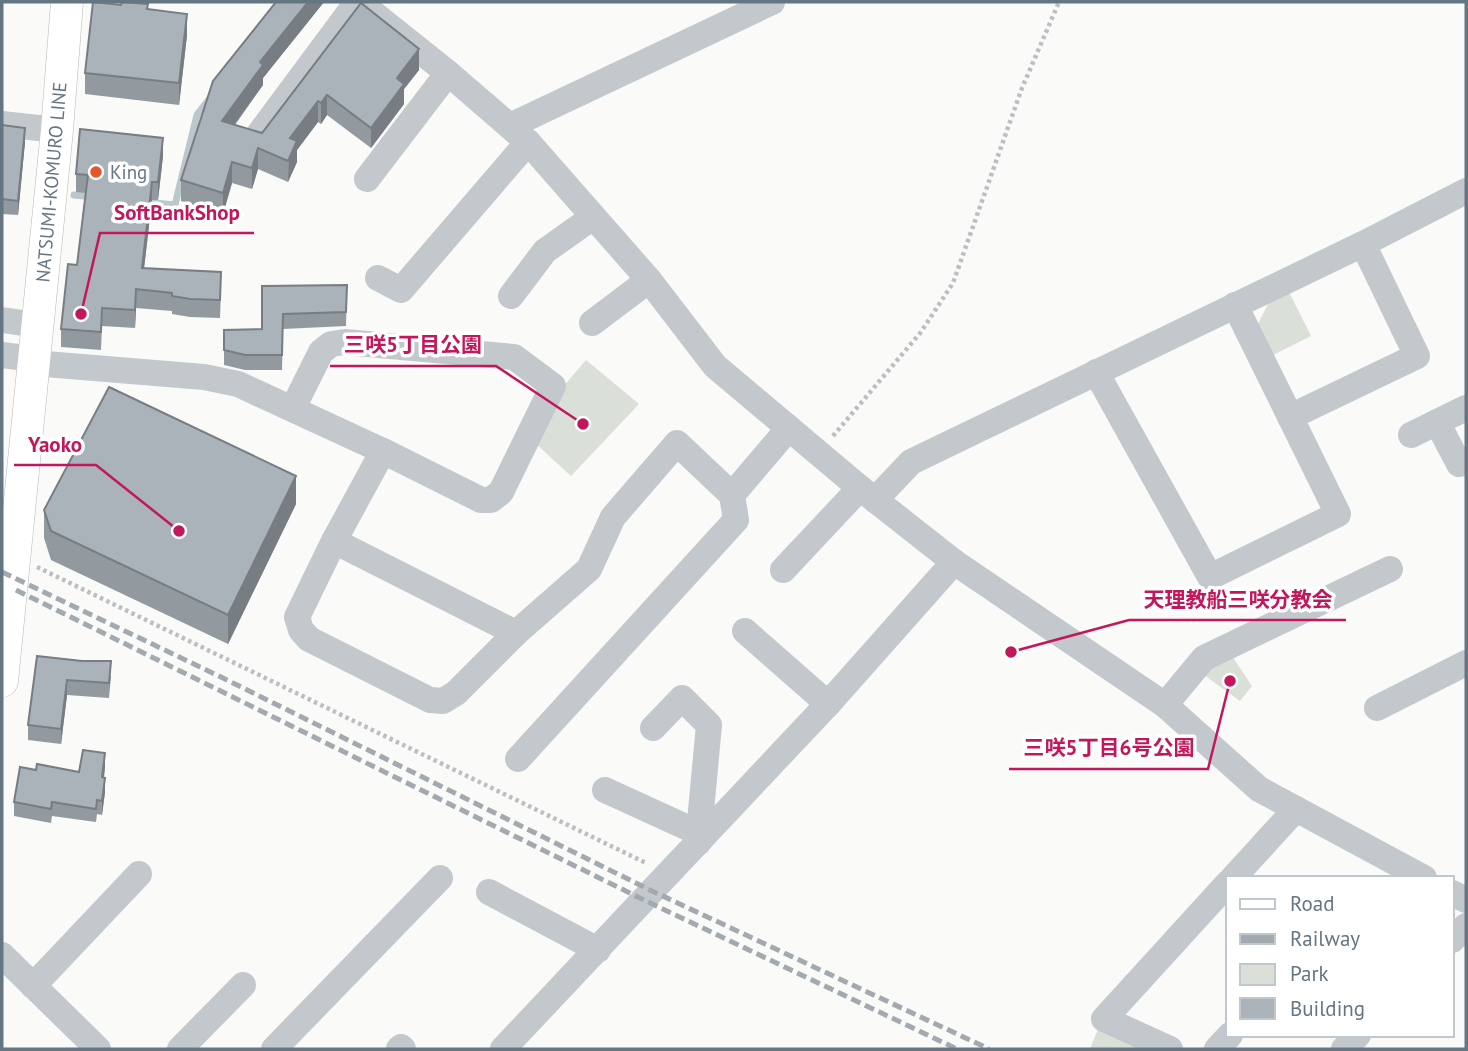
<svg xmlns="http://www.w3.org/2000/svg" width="1468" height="1051" font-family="'PT Sans','Noto Sans JP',sans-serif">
  <rect width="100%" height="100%" fill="#fafaf8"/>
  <g fill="#dadfd7">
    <polygon points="1289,292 1311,336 1273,355 1258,324 1269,302"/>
    <polygon points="586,360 639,404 571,476 535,443 563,387"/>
    <polygon points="1232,656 1252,686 1240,701 1204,675 1212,666"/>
    <polygon points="1098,1029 1140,1049 1090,1049"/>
  </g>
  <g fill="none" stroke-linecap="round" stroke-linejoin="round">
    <g stroke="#bbc7cb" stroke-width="7">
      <polyline points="74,195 94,197"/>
      <polyline points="144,202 175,205 197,115 211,97"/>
    </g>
    <g stroke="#b5babe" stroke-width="33">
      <polyline id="major" points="2,681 57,130 67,2"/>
    </g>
    <g stroke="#bbbfc2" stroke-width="4.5" stroke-dasharray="3.5 3.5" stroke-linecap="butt">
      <polyline points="833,436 921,332 953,283 1022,88 1059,2"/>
      <polyline points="37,567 646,863"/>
    </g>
    <g stroke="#c3c8cc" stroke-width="26">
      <polyline points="359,2 448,73 528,142 649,280 715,366 860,488 954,562 1165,705 1259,789 1424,878"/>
      <polyline points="2,124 57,130"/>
      <polyline points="510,126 772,2"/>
      <polyline points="259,134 357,2"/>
      <polyline points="367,179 448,73"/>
      <polyline points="378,278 401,290 528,142"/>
      <polyline points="511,296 545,251 593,217"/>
      <polyline points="2,320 37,325"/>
      <polyline points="592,323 649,280"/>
      <polyline points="2,355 34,359"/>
      <polyline points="33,363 204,377 238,384 383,451 481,500 491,500 501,492 553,386 514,357 345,342 331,344 321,352 293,408"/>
      <polyline points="1096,372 1210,577 1338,514 1235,305"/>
      <polyline points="1290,417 1417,356 1363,244"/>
      <polyline points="1437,422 1459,464"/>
      <polyline points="1411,435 1466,408"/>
      <polyline points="383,451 334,541 297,617 301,630 309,639 430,700 443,701 456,693 516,633 589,569 613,517 677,443 732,495 736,520 518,759"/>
      <polyline points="732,495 789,428"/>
      <polyline points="875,500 911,462 1363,244 1466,191"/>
      <polyline points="334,541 516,633"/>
      <polyline points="783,570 860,488"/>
      <polyline points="745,631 828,704"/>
      <polyline points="1165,705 1204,658 1390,569"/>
      <polyline points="1377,708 1466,663"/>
      <polyline points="653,728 682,698 709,725 698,843"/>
      <polyline points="605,790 699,833"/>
      <polyline points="1233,878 1296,809"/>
      <polyline points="489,892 598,950"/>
      <polyline points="1452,893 1466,900"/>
      <polyline points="1452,940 1466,926"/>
      <polyline points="2,955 98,1049"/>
      <polyline points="33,986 139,874"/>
      <polyline points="180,1049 243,985"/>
      <polyline points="274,1049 440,878"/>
      <polyline points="399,1049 401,1047 403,1049"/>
      <polyline points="503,1049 828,704 954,562"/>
      <polyline points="1170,1049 1104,1019 1228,883"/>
      <polyline points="1217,1049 1230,1035"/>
      <polyline points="1344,1049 1358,1035"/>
    </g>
    <use href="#major" stroke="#fff" stroke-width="32"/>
    <g stroke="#a2aab0" stroke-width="5" stroke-dasharray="10 5" stroke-linecap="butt">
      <polyline points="2,572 223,678 652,891 989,1049"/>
      <polyline points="16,590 644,900 957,1049"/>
    </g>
  </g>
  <g fill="#929a9f">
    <polygon points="276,2 324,2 263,78 263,85 235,125 262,133 361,3 419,70 404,89 404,104 371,148 327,115 321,124 318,122 297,150 297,162 288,182 258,169 252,189 232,183 223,214 181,201 181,180"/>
    <polygon points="148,9 187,35 179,105 85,94 85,73"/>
    <polygon points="2,125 25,142 18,215 2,214"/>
    <polygon points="163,156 158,200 152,200 144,268 221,291 220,318 190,317 172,314 172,311 136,308 135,328 102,326 101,350 61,347 61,329 77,265 85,193 76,192 76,174"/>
    <polygon points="347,285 346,326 283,329 282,370 245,370 224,365 224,330 262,329 262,286"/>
    <polygon points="296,504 228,644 51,560 44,538 44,510"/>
    <polygon points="37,656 111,676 109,698 67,695 61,744 28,740 28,725"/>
    <polygon points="105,767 104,778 105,792 102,815 97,814 96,822 52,816 51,823 14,816 14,802 36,770 79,772"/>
  </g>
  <g fill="#777d82">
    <polygon points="308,2 324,2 263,78 263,85 222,141 222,121 260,62"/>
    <polygon points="187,14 187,35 179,105 179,83"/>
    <polygon points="419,49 419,70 404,89 404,104 371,148 371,128 397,78"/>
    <polygon points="327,95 327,115 321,124 321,103"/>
    <polygon points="318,101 318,122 297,150 297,162 288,182 290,138"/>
    <polygon points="25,128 25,142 18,215 18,201"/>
    <polygon points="163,138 163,156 158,200 158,182"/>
    <polygon points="258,148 258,169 252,189 252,168"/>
    <polygon points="232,162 232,183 223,214 223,193"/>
    <polygon points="152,182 152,200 142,286 142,268"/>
    <polygon points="136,289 136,308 135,328 135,310"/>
    <polygon points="296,476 296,504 228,644 228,615"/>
    <polygon points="67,680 67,695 61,744 61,729"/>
    <polygon points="105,753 105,767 102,791 102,777"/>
    <polygon points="105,778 105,792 102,815 102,801"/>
  </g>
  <g fill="#aab3b9" stroke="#777d82" stroke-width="2">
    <polygon points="93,2 121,5 122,2 148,4 147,9 187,14 179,83 85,73"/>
    <polygon points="276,2 308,2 260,62 263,65 222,121 262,133 361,3 419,49 397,78 404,84 371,128 327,95 321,103 318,101 290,138 297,141 288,161 258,148 252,168 232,162 223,193 181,180 213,81"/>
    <polygon points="2,125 25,128 18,201 2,199"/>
    <polygon points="80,129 163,138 158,182 152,182 142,268 221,272 220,300 190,299 172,296 172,293 136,289 135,310 102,308 101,332 61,329 68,264 77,265 88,175 76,174"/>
    <polygon points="347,285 346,312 283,314 282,355 245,355 224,350 224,330 262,329 262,286"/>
    <polygon points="109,387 296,476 228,615 51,531 44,510"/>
    <polygon points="37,656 82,661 111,661 109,683 67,680 61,729 28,725"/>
    <polygon points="83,750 105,753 102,777 105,778 102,801 97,800 96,809 52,802 51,809 14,802 20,767 36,770 37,764 79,772"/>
  </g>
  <circle fill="#e4572e" stroke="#fff" stroke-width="2.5" cx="96" cy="172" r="7"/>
  <g text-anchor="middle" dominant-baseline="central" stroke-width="7" stroke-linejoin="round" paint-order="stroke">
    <g font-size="19" fill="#657683" stroke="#fff" text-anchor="start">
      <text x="110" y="172">King</text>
    </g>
    <g font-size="19" fill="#657683" stroke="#fff">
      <text transform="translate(51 182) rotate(-85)">NATSUMI-KOMURO LINE</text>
    </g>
  </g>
  <path fill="none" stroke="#c2185b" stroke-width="2.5" d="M81 314L100 233H254M583 424L496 366H330M179 531L96 465H14M1011 652L1129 620H1346M1230 681L1208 769H1009"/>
  <g fill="#c2185b" stroke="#fff" stroke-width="2.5">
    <circle cx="81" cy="314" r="7"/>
    <circle cx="583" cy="424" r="7"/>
    <circle cx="179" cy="531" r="7"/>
    <circle cx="1011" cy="652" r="7"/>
    <circle cx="1230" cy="681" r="7"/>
  </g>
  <g font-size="21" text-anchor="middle" font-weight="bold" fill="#c2185b" stroke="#fff" stroke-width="7" stroke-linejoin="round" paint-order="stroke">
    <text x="177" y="220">SoftBankShop</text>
    <text x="413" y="352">三咲5丁目公園</text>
    <text x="55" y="452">Yaoko</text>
    <text x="1238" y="607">天理教船三咲分教会</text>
    <text x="1109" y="755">三咲5丁目6号公園</text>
  </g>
  <rect width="1468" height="1051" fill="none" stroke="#657683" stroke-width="7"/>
  <rect x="1226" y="876" width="228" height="161" fill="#ffffff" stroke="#c1c8cd" stroke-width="2"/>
  <rect x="1240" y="899" width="35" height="10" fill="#ffffff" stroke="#c1c8cd" stroke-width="2"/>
  <text x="1290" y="911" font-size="21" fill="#657683">Road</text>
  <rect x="1240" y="934" width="35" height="10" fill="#a2aab0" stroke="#c1c8cd" stroke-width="2"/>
  <text x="1290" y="946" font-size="21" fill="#657683">Railway</text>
  <rect x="1240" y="964" width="35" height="21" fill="#dadfd7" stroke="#c1c8cd" stroke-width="2"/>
  <text x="1290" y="981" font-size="21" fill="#657683">Park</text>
  <rect x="1240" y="998" width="35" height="21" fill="#aab3b9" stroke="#c1c8cd" stroke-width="2"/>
  <text x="1290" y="1016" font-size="21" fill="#657683">Building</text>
</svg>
